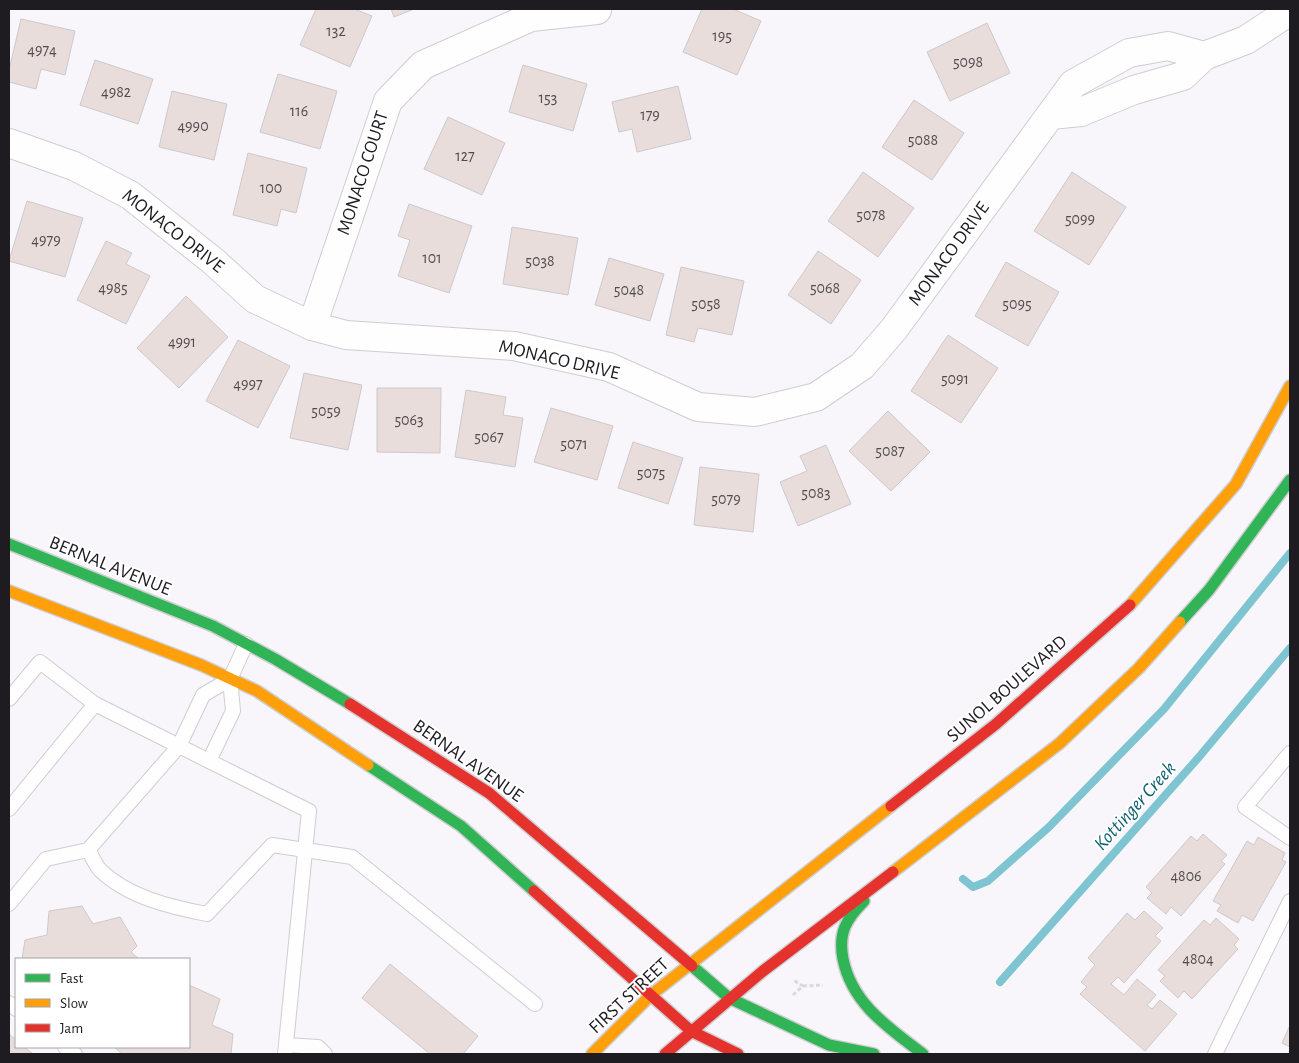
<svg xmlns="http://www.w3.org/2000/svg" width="1299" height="1063" font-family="'Alegreya Sans',sans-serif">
  <rect width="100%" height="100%" fill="#f8f6fb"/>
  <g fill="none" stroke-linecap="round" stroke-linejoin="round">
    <g stroke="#7ec4d1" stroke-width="8">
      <polyline points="963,879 973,887 988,881 1049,827 1164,709 1290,553"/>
      <polyline points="1000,982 1199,757 1290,648"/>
    </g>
  </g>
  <g fill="#e9dddb" stroke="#cdc9cb">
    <polygon points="316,9 354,9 372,16 350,67 300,45"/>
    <polygon points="391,9 414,9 394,17"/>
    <polygon points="702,9 733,9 761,21 737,75 683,52"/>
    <polygon points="21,19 75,31 65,75 41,69 36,89 9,82 9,70"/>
    <polygon points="987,23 1010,73 950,101 927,52"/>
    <polygon points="95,60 153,79 138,124 80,105"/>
    <polygon points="523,65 587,84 573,131 509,112"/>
    <polygon points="278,74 337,91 320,149 260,132"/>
    <polygon points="678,86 691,139 637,152 632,129 619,132 612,102"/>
    <polygon points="172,91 227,104 214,160 159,147"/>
    <polygon points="914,100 964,133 932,180 882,147"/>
    <polygon points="448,117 505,143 482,195 424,169"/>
    <polygon points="248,153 307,168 296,213 281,209 277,226 233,215"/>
    <polygon points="863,172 914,208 878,257 828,221"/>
    <polygon points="1072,172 1126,207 1089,265 1034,231"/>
    <polygon points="27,201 83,218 65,277 9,261"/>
    <polygon points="409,204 472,226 449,293 398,276 410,240 398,236"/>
    <polygon points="512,227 578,238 568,295 503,284"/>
    <polygon points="106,241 132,253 126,264 150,276 126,324 77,300"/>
    <polygon points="818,251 861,280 831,324 788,295"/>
    <polygon points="609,258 664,274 650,321 595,305"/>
    <polygon points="1006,262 1059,292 1028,346 975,316"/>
    <polygon points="681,267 744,281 732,335 698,328 694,342 666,335"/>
    <polygon points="186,296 228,337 179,388 137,348"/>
    <polygon points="948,335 998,368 961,423 911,391"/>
    <polygon points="238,340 290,366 258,428 206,401"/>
    <polygon points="304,373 362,385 348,450 290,438"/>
    <polygon points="377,388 441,388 440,453 377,452"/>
    <polygon points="466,390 506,397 503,415 523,418 515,467 455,457"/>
    <polygon points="551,408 613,426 597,480 534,462"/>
    <polygon points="888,411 930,452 891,491 849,451"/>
    <polygon points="633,442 683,458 668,504 618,488"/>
    <polygon points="826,445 851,504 798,526 780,482 807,471 800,456"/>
    <polygon points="700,467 759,474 753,532 694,525"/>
    <polygon points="1203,834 1227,855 1221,861 1225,864 1181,916 1171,907 1166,914 1147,898 1152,893 1146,887 1191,836 1197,841"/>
    <polygon points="1258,837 1285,853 1282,860 1286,862 1253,921 1242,915 1238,923 1217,911 1221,905 1213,901 1247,841 1254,845"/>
    <polygon points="82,906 93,924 120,917 137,946 131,952 139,959 22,959 25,940 47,935 49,911"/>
    <polygon points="1144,911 1163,928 1155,936 1161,941 1124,983 1118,977 1111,984 1124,995 1137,979 1156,995 1147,1005 1152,1009 1160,1000 1177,1014 1145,1051 1080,994 1087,987 1081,982 1095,965 1088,958 1127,913 1135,920"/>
    <polygon points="1216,918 1239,939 1234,945 1238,949 1192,999 1184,991 1178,998 1160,981 1165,976 1158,970 1204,920 1210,925"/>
    <polygon points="390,964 478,1036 463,1054 430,1054 362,998"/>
    <polygon points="189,985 220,999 212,1025 233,1034 231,1054 122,1054 114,1047 189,1047"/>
    <polygon points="1290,1025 1290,1047 1282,1043"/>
    <polygon points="9,1034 16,1040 16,1047 24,1047 33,1054 9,1054"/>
  </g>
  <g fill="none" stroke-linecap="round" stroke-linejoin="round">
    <g stroke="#cecdd1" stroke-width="16">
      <g id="lane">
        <polyline points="9,699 40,662 95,704 309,811 285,1054"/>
        <polyline points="1290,753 1245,807 1290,838"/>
        <polyline points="209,761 233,711 230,679 246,644"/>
        <polyline points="9,809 95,704"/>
        <path d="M88,850C92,856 95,864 100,870C128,897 170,907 207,914L272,845L352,857L535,1004"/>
        <polyline points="9,904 46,859 88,850 179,746 203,695 230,679"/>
        <polyline points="9,1003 16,1009"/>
        <polyline points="286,1045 318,1047 325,1054"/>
        <polyline points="65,1047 75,1054"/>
        <polyline points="1215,1054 1290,901"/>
      </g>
    </g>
    <g stroke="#cecdd1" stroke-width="30">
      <g id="street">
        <polyline points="1051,115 1081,112 1134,90 1183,76 1204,56 1246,40 1290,11"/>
        <polyline points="9,143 74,166 130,195 213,261 255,299 312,326 346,335 514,346 609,367 698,407 755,412 816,397 862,366 894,329 1073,84 1129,53 1168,46 1204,56"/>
        <polyline points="312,326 388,101 423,65 531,17 597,10"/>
      </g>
    </g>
    <g stroke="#cecdd1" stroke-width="14">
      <g id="fast">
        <polyline points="9,544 213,626 275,659 350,704"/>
        <polyline points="1180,622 1209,590 1290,480"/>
        <polyline points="368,765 461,826 534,891"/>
        <path d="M864,901C846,919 838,933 843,959C852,1004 889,1028 923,1054"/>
        <polyline points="692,966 729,998 829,1045 874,1054"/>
      </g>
    </g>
    <g stroke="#cecdd1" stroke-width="14">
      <g id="slow">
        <polyline points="9,591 201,665 257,691 368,765"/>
        <polyline points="1130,605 1236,484 1290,386"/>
        <polyline points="893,872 1060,743 1139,668 1180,622"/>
        <polyline points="592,1054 651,995 891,806"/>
      </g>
    </g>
    <g stroke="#cecdd1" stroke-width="14">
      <g id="jam">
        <polyline points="350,704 489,793 692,966"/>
        <polyline points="891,806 996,724 1130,605"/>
        <polyline points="534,891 691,1031 738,1054"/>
        <polyline points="665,1054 763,971 893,872"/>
      </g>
    </g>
    <g stroke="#dad9dc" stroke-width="3" stroke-dasharray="4 2.5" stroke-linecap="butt">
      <polyline points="803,986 823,985"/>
      <polyline points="793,995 803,986 793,980"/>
    </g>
    <use href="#lane" stroke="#fefefe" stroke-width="14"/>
    <use href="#street" stroke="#fefefe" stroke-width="28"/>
    <use href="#fast" stroke="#30b455" stroke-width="11"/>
    <use href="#slow" stroke="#ff9f0a" stroke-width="11"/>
    <use href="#jam" stroke="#e5322d" stroke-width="11"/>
  </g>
  <g text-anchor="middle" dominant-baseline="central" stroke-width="4" stroke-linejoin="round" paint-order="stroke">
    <g font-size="16" fill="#514c4f">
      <text x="336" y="31">132</text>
      <text x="722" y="36">195</text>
      <text x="42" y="50">4974</text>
      <text x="968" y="62">5098</text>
      <text x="116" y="92">4982</text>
      <text x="548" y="98">153</text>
      <text x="299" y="111">116</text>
      <text x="650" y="115">179</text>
      <text x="193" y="126">4990</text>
      <text x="923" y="140">5088</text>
      <text x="465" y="156">127</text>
      <text x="271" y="188">100</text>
      <text x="871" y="215">5078</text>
      <text x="1080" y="219">5099</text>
      <text x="46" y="240">4979</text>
      <text x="432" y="258">101</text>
      <text x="540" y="261">5038</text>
      <text x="113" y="288">4985</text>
      <text x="825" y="288">5068</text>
      <text x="629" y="290">5048</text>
      <text x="706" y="304">5058</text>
      <text x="1017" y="304">5095</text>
      <text x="182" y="342">4991</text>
      <text x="955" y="379">5091</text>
      <text x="248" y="384">4997</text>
      <text x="326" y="411">5059</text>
      <text x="409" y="420">5063</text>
      <text x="489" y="437">5067</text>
      <text x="574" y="444">5071</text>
      <text x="890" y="451">5087</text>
      <text x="651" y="473">5075</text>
      <text x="816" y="493">5083</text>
      <text x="726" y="499">5079</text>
      <text x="1186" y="876">4806</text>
      <text x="1198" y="959">4804</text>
    </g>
    <g font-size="19" fill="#1e1c20" stroke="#fff">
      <text transform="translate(363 173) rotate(-72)">MONACO COURT</text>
      <text transform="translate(173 231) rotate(38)">MONACO DRIVE</text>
      <text transform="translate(949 254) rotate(-54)">MONACO DRIVE</text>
      <text transform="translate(559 360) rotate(13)">MONACO DRIVE</text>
      <text transform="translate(110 566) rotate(22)">BERNAL AVENUE</text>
      <text transform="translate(1007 689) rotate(-41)">SUNOL BOULEVARD</text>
      <text transform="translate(468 761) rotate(35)">BERNAL AVENUE</text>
      <text transform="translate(629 996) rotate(-43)">FIRST STREET</text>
    </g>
    <g font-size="20" font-style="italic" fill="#0d616e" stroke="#fff">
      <text transform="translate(1135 806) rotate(-48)">Kottinger Creek</text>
    </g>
  </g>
  <rect width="1299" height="1063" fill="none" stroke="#1e1c20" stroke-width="20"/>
  <rect x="15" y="958" width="175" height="90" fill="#ffffff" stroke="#a5a4a6"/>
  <rect x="25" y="974" width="25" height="8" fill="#30b455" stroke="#a5a4a6"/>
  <text x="60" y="983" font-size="15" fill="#1e1c20">Fast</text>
  <rect x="25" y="999" width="25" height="8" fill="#ff9f0a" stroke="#a5a4a6"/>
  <text x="60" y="1008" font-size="15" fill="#1e1c20">Slow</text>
  <rect x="25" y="1024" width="25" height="8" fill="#e5322d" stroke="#a5a4a6"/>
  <text x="60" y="1033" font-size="15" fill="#1e1c20">Jam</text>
</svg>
